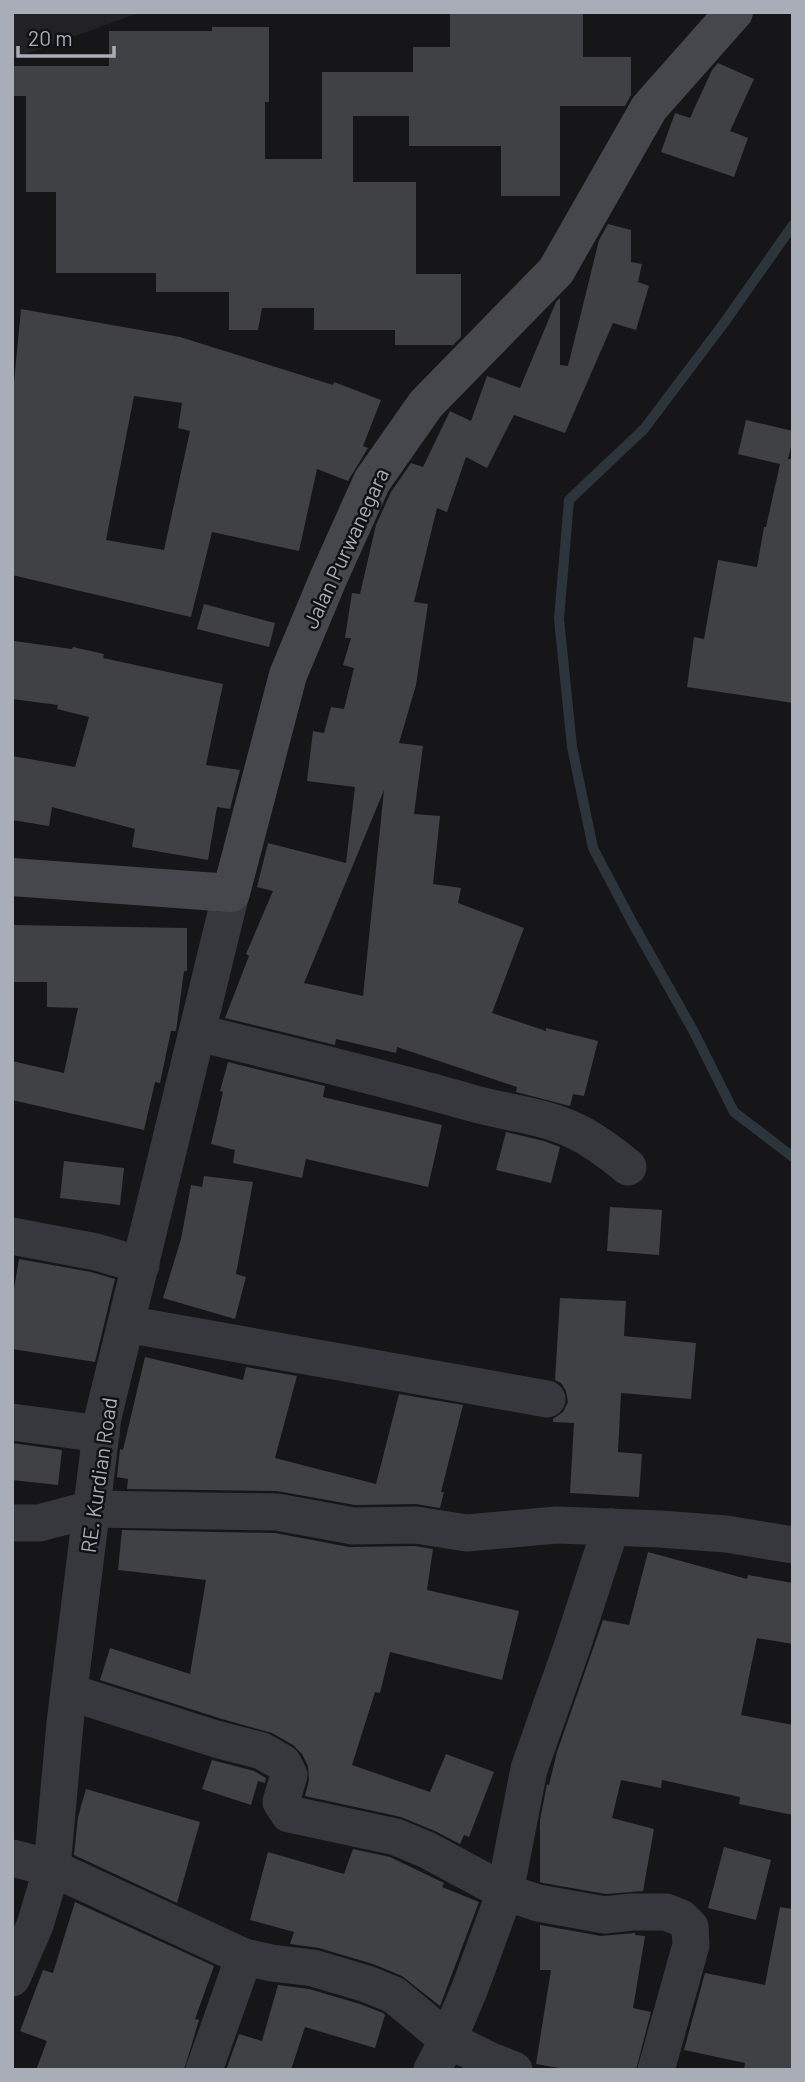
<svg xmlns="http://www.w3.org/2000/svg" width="805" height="2082" font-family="Barlow,sans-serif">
  <rect width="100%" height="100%" fill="#161618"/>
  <polygon fill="#222225" points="12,12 141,12 12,59"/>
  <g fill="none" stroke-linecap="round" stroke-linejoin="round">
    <polyline stroke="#2c353c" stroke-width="10" points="793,225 724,323 644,429 569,500 559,619 572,747 593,848 632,922 694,1032 734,1112 793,1157"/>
  </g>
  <g fill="#404145" fill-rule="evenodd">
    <polygon points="450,12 583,12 583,57 631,57 631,95 625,106 560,106 560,196 501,196 501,146 409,146 409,116 353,116 353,182 416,182 416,274 461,274 461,337 453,345 395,345 395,330 314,330 314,308 262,308 258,330 229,330 229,292 156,292 156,273 56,273 56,192 26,192 26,96 12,96 12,66 109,66 109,31 212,31 212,27 269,27 269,102 265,102 265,159 322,159 322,72 413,72 413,47 450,47"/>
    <polygon points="718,63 754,79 730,131 748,138 734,177 661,152 675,113 690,118 712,70"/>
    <path d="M608,224L631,230V262L642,264L638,282L649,286L636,330L613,323L565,433L514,415L487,468L466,457L447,512L437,508L414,602L428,604L416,685L399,743L423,746L414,814L440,816L433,884L461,888L458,903L524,928L492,1013L546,1031V1028L598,1041L584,1096L573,1094L570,1106L516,1092L517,1087L397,1047L396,1053L336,1039L335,1045L225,1018L249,956L246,954L273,891L257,887L268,843L346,863L355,787L307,781L313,731L324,733L331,707L344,709L354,668L343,665L351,638H345L352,593L360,594L376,525L391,492L411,463L423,467L450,411L471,421L487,376L520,388L556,302L560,298V365L568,366L599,240ZM384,790L363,996L304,983L353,865Z"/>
    <path d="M21,309L180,337L333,385L334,382L381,400L363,446L368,448L348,481L317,469L299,551L212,532L191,617L12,575V403ZM134,396L182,403L178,428L190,431L164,550L106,540Z"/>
    <polygon points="746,420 793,431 793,439 788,459 793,459 793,703 687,687 694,637 704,639 718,560 757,567 764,527 766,527 780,464 738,454"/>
    <polygon points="204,604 275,623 269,647 197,629"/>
    <polygon points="14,641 72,649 73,647 104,654 103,658 223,684 206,765 240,770 230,809 217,807 208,860 132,847 135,829 52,807 49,826 12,820 12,756 75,767 89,717 57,709 58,705 12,699 12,656"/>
    <polygon points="12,925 187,928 187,971 184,971 176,1031 171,1031 160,1083 155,1082 144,1130 12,1100 12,1061 64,1073 78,1008 47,1007 47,982 12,982"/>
    <polygon points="228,1062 325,1086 323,1097 442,1125 428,1187 306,1159 302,1178 233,1163 235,1150 211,1144 223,1092 220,1091"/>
    <polygon points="506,1132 544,1141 560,1147 551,1183 496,1170"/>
    <polygon points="64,1161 124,1168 120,1205 60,1198"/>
    <polygon points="204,1176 253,1182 236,1274 246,1277 235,1319 163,1298 181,1239 191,1185 202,1187"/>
    <polygon points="610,1207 662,1210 659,1255 607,1251"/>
    <polygon points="19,1259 91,1272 115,1279 95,1362 12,1349 12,1301"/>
    <polygon points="560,1298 626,1301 624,1336 696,1343 691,1399 621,1393 618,1452 642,1454 639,1497 570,1493 574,1423 553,1422 553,1419 563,1412 568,1402 566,1391 561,1383 555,1380"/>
    <polygon points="145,1357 243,1380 246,1367 297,1376 275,1458 376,1484 399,1394 463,1405 441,1492 444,1492 440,1508 416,1504 355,1505 277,1491 127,1489 128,1479 117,1477 120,1449 123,1450"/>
    <polygon points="12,1443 62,1450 58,1485 12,1480"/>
    <polygon points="122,1530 275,1533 349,1547 415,1546 433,1549 427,1590 519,1611 502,1680 390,1652 380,1693 375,1692 352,1765 430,1792 446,1754 494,1772 469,1837 464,1835 460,1844 435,1831 401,1817 305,1796 309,1780 308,1766 302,1754 293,1745 272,1733 222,1719 100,1680 110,1648 190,1674 206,1580 118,1570"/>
    <polygon points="648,1552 747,1579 748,1575 793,1583 793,1644 757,1638 741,1715 793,1725 793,1815 739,1804 740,1797 662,1780 661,1788 621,1780 612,1818 654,1829 643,1891 606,1894 543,1883 540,1882 540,1820 547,1784 549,1785 557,1752 603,1620 629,1625"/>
    <polygon points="212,1760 254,1771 266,1778 265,1783 258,1781 251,1805 202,1789"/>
    <polygon points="86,1789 200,1822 177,1903 74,1855 78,1817"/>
    <polygon points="724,1847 771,1860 756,1920 708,1908"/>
    <polygon points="353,1849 390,1857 444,1883 442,1887 479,1902 440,2006 402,1976 373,1964 319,1948 290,1944 294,1932 250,1920 268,1852 344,1874"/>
    <polygon points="75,1902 214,1966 195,2019 199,2020 184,2070 36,2070 47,2041 20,2031 43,1970 53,1973"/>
    <polygon points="780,1907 793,1909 793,2070 744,2070 745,2063 684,2050 705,1973 765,1985"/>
    <polygon points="540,1925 601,1936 635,1933 635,1935 645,1936 633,2008 651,2012 636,2070 570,2070 536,2064 551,1970 540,1970"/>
    <polygon points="278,1985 309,1989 360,2004 383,2013 385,2015 375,2048 305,2027 291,2070 226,2070 239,2034 262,2041"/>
  </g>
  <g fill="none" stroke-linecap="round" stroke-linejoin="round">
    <g stroke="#37383d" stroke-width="37">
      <path d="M198,1033C289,1055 381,1077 472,1103C506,1113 543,1115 575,1131C594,1140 611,1153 628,1167"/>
      <polyline points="12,1236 96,1252 141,1265"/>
      <polyline points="126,1324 547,1399"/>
      <polyline points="12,1422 101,1434"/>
      <polyline points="12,1523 39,1523 92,1509 277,1512 353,1526 416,1525 467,1533 557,1525 660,1529 726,1534 793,1545"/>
      <polyline points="69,1692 216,1739 262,1751 283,1763 289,1775 281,1802 289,1814 396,1837 427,1850 505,1892 538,1903 605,1915 631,1912 666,1912 681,1918 690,1927 691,1945 656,2070"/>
      <polyline points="12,1858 52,1868 244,1957 204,2070"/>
      <polyline points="244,1957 272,1963 313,1968 367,1984 394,1995 448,2040 491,2061 514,2070"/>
      <polyline points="12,1978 35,1925 52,1868 65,1723 103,1417 231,893"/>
      <polyline points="432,2070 448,2040 470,1988 505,1892 529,1769 573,1644 611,1527"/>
    </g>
    <polyline stroke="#45474d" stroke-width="38" points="12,877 231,893 288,675 328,579 372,481 426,404 556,271 649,108 734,12"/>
  </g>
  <g text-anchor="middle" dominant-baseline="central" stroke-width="5" stroke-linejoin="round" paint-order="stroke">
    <g font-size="21" fill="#a8adb8" stroke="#111113">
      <text transform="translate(345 548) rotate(-65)">Jalan Purwanegara</text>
      <text transform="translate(98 1475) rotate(-82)">RE. Kurdian Road</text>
    </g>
  </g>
  <rect width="805" height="2082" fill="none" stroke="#a8adb8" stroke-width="28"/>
  <path d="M18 46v10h96v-10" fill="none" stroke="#a8adb8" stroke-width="3.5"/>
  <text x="28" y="46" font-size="21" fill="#a8adb8" stroke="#111113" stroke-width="5" paint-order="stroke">20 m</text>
</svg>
